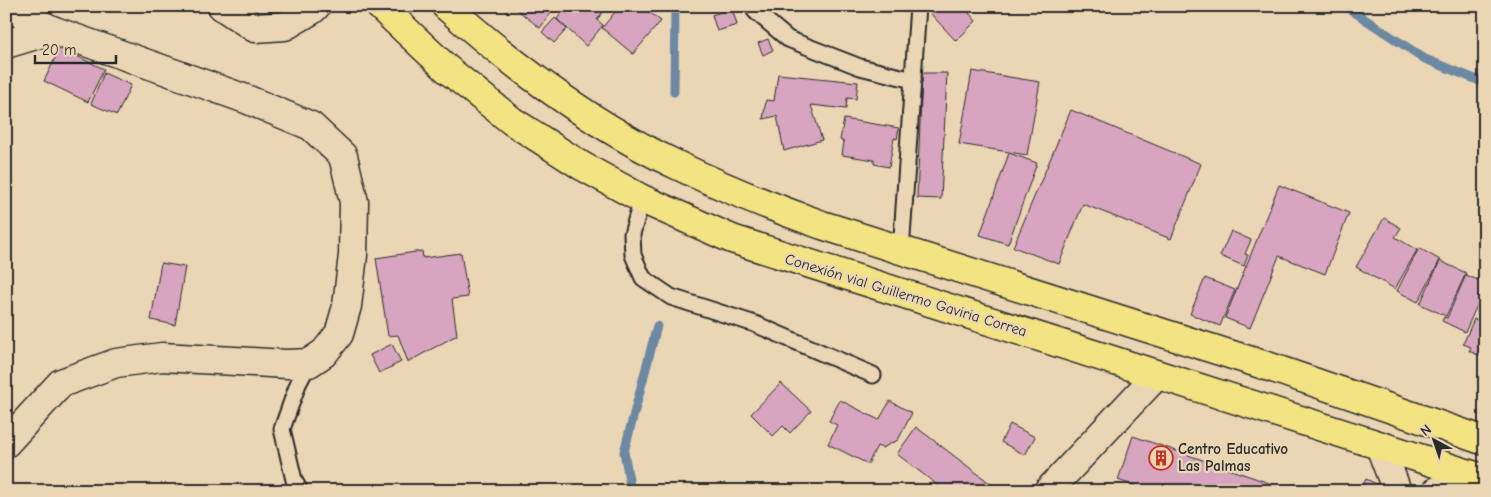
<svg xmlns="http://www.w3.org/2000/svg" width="1491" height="497" font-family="'Comic Neue',sans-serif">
  <rect width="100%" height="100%" fill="#ead6b5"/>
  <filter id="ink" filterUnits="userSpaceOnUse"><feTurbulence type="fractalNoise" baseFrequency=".02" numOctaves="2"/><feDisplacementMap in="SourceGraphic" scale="10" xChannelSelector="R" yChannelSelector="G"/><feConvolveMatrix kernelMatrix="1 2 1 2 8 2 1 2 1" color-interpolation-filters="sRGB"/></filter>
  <g filter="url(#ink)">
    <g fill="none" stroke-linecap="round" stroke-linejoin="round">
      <g stroke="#6c88a2" stroke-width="9">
        <polyline points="1345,6 1425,59 1485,83"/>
        <polyline points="674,92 675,6"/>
        <polyline points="631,491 624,452 657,326"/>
      </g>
    </g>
    <g fill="#d8a5c0" stroke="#2b2b2b">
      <polygon points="516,6 543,6 551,13 540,28 515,8"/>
      <polygon points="567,6 607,6 597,20 603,25 586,46 557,19"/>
      <polygon points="620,6 647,6 645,9 661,21 633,54 602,28"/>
      <polygon points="937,6 963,6 976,21 956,41 930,13"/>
      <polygon points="732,8 737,25 717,31 712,15"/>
      <polygon points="555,18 567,29 554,43 542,32"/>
      <polygon points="768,39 773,50 763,55 758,43"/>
      <polygon points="60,48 104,69 88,102 44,81"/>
      <polygon points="972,71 1040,82 1027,155 959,144"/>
      <polygon points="104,73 131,85 117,115 91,104"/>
      <polygon points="922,73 947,73 941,199 917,198"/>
      <polygon points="778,74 858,82 856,99 847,98 846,109 811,105 822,140 784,151 777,116 763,119 766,100 774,101"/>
      <polygon points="1071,110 1201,164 1171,239 1083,204 1059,264 1013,247"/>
      <polygon points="844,119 899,128 897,139 894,138 889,167 874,164 874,160 842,155 844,142 840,140"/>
      <polygon points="1009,153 1037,163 1008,244 980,235"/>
      <polygon points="1279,185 1349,213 1325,274 1279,256 1250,328 1225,318"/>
      <polygon points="1384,218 1401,228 1395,237 1417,250 1395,289 1356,267"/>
      <polygon points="1231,231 1251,240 1245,254 1248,255 1244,266 1220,256"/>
      <polygon points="1419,248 1440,260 1418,302 1397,291"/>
      <polygon points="422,251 423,258 461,253 468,297 452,299 457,335 408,362 398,335 388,336 376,258"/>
      <polygon points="1440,261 1466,273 1446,316 1420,304"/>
      <polygon points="161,263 185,267 175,325 151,320"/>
      <polygon points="1466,275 1485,283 1485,288 1465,332 1442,321 1444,317 1447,318"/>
      <polygon points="1205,278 1235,290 1220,326 1190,314"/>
      <polygon points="1484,294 1485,294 1485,315 1477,312"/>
      <polygon points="1474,319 1485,323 1485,358 1469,351 1471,347 1463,344"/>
      <polygon points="392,344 401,362 379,373 370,355"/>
      <polygon points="781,383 811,411 790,433 783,426 773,436 751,414"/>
      <polygon points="840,400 879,420 890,401 912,413 898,440 882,448 877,446 868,464 828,444 837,425 829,421"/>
      <polygon points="1010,424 1035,437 1025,455 1001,442"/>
      <polygon points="916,427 999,490 998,491 945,491 897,454"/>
      <polygon points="1133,436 1272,484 1269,491 1149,491 1118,480"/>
      <polygon points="1366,479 1392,491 1360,491"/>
    </g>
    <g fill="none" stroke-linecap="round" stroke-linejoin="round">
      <g stroke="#2b2b2b" stroke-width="19">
        <g id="lane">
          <polyline points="755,11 788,39 860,67 913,80"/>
          <polyline points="642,199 632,234 633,255 643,278 671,297 755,324 873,375"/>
          <polyline points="901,251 918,6"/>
          <polyline points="300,491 294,480 282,429 298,384 309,363"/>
        </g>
      </g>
      <g stroke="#2b2b2b" stroke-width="31">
        <g id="street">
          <polyline points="222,6 255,28 285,26 312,10 316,6"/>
          <polyline points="6,443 61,383 116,363 162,357 287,364 309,363 324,353 339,334 347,306 353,255 354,202 343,156 311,126 246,99 52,30 24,16 22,6"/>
          <polyline points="1380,446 1397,491"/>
          <polyline points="1437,491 1476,476"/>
        </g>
      </g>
      <g stroke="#2b2b2b" stroke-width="31">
        <g id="secondary">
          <polyline points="6,44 52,30"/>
          <polyline points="1048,491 1157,375"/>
        </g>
      </g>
      <g stroke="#2b2b2b" stroke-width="31">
        <g id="highway">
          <polyline points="380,6 447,69 512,121 582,166 642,199 732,239 1485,479"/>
          <path d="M446,6C517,69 595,127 681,167C727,189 774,208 822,225L1267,366L1485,441"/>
        </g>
      </g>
      <use href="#lane" stroke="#ead6b5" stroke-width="15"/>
      <use href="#street" stroke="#ead6b5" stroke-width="28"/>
      <use href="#secondary" stroke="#ead6b5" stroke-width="28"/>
      <use href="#highway" stroke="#f4e382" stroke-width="28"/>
    </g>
  </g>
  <defs>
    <g id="building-ring" transform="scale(1.25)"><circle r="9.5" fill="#ead6b5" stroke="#c8321e" stroke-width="1.5"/><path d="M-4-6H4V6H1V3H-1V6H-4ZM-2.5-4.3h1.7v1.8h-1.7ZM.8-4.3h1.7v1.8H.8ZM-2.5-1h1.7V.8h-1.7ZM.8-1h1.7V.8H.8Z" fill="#c8321e"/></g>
  </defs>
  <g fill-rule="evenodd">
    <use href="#building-ring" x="1161" y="458"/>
  </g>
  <g text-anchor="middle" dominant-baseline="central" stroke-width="4.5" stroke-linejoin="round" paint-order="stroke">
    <g font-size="15" fill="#2b2b2b" stroke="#ead6b5">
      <text transform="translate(906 295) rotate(17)">Conexión vial Guillermo Gaviria Correa</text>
    </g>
    <g font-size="15" font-weight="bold" fill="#2b2b2b" stroke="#ead6b5" text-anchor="start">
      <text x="1178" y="449">Centro Educativo<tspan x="1178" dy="17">Las Palmas</tspan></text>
    </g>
  </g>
  <rect width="1491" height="497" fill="none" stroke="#ead6b5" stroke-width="25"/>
  <rect x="12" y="12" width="1466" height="472" fill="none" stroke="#2b2b2b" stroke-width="2" filter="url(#ink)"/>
  <g transform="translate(1434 440) rotate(320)" stroke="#ead6b5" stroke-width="4" paint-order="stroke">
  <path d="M0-4L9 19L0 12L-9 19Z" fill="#2b2b2b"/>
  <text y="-8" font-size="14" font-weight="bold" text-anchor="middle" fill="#2b2b2b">N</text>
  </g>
  <path d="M35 55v8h81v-8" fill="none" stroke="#2b2b2b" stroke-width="2.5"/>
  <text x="42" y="55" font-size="15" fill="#2b2b2b" stroke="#ead6b5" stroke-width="4" paint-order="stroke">20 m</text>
</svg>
